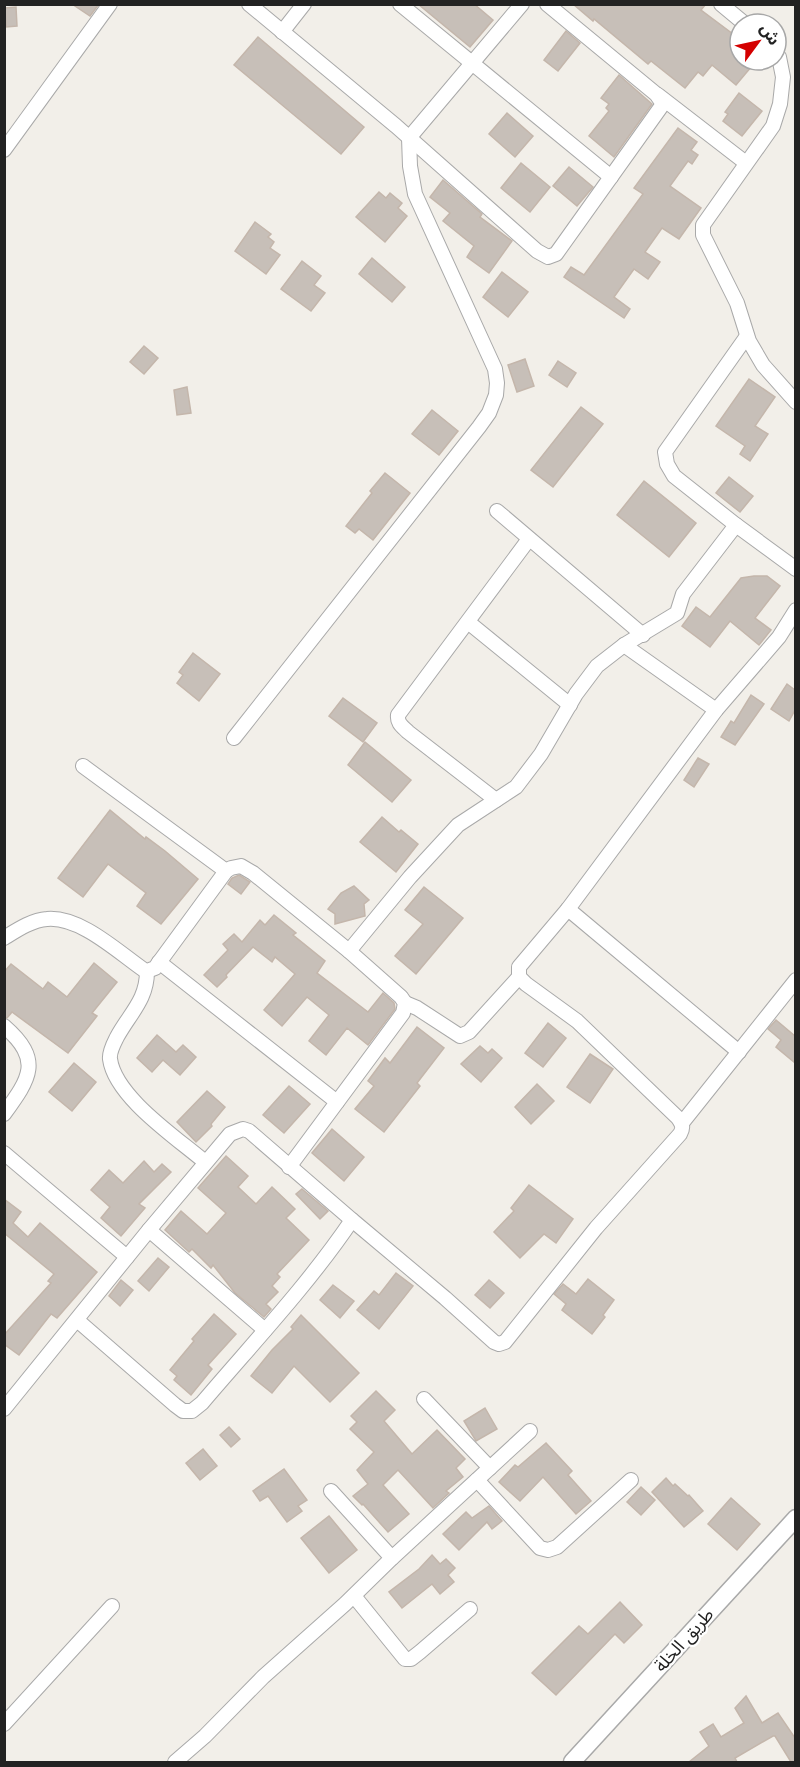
<svg xmlns="http://www.w3.org/2000/svg" width="800" height="1767" font-family="Helvetica,'Noto Sans Arabic',sans-serif">
  <rect width="100%" height="100%" fill="#f2efe9"/>
  <g fill="#c7bfb8" stroke="#c4b6ab" stroke-width="1.5">
    <polygon points="72,4 99,4 90,16"/>
    <polygon points="418,4 474,4 493,20 470,47"/>
    <polygon points="573,4 706,4 701,10 737,37 734,40 740,45 740,60 757,60 736,85 712,65 703,76 698,72 685,88 651,61 648,64 594,19 593,21"/>
    <polygon points="16,7 17,26 6,27 5,8"/>
    <polygon points="566,31 580,43 558,71 544,60"/>
    <polygon points="258,37 364,127 341,154 234,65"/>
    <polygon points="619,75 652,104 614,157 589,136 609,111 606,108 609,104 601,98"/>
    <polygon points="739,93 762,111 742,136 723,121 728,114 725,112"/>
    <polygon points="507,113 533,136 515,157 489,134"/>
    <polygon points="678,128 697,142 691,150 698,155 692,164 688,161 670,186 701,208 679,239 662,228 645,252 660,262 648,279 634,269 614,297 630,309 624,318 564,277 571,267 584,275 643,194 634,188"/>
    <polygon points="521,163 550,187 530,212 501,188"/>
    <polygon points="569,167 593,187 577,206 553,186"/>
    <polygon points="443,180 482,214 480,217 512,241 489,273 467,257 474,246 443,221 450,213 430,197"/>
    <polygon points="379,192 386,198 390,193 402,203 398,208 407,216 385,242 356,217"/>
    <polygon points="255,222 271,234 268,237 274,242 270,248 280,255 266,274 235,251"/>
    <polygon points="372,258 405,287 392,302 359,274"/>
    <polygon points="302,261 321,276 314,285 325,293 311,311 281,289"/>
    <polygon points="502,272 528,292 508,317 483,297"/>
    <polygon points="144,346 158,358 144,374 130,362"/>
    <polygon points="525,359 534,386 517,392 508,365"/>
    <polygon points="558,361 576,373 567,387 549,375"/>
    <polygon points="749,379 775,397 755,426 768,434 750,461 740,454 745,446 716,426"/>
    <polygon points="187,387 191,413 177,415 174,390"/>
    <polygon points="581,407 603,424 553,487 531,470"/>
    <polygon points="432,410 458,431 439,455 412,434"/>
    <polygon points="385,473 410,493 373,540 359,529 355,533 346,526 372,493 370,491"/>
    <polygon points="729,477 753,496 740,512 716,493"/>
    <polygon points="644,481 696,523 669,557 617,515"/>
    <polygon points="754,576 767,576 780,586 755,618 771,630 759,645 730,621 710,647 682,626 696,607 710,617 741,578"/>
    <polygon points="193,653 220,674 199,701 177,683 183,675 179,672"/>
    <polygon points="787,684 795,690 795,710 789,721 771,709"/>
    <polygon points="751,695 764,704 735,745 721,737 731,721 734,723"/>
    <polygon points="343,698 377,723 363,742 329,716"/>
    <polygon points="365,742 411,780 392,802 348,765"/>
    <polygon points="698,758 709,764 694,787 684,780"/>
    <polygon points="110,810 145,839 146,837 165,851 198,879 161,924 137,906 146,893 108,864 83,897 58,878"/>
    <polygon points="382,817 399,832 401,830 418,844 396,872 360,842"/>
    <polygon points="239,875 250,882 241,894 228,884 232,878"/>
    <polygon points="354,886 369,900 364,904 365,916 335,924 335,914 328,909 341,893"/>
    <polygon points="424,887 463,918 416,974 395,956 423,924 405,910"/>
    <polygon points="274,915 296,933 293,935 325,961 317,973 368,1012 383,993 394,1003 395,1009 368,1045 347,1028 326,1055 309,1041 329,1015 307,997 282,1026 264,1010 295,974 275,957 272,962 253,947 226,975 227,977 217,987 204,975 228,950 223,944 234,934 242,942 260,920 265,925"/>
    <polygon points="94,963 117,982 92,1013 97,1016 68,1053 12,1012 7,1018 4,1017 4,972 11,964 43,989 48,982 67,997"/>
    <polygon points="776,1020 795,1036 795,1063 776,1047 781,1040 768,1029"/>
    <polygon points="548,1023 566,1038 543,1067 525,1053"/>
    <polygon points="417,1027 444,1048 417,1083 420,1086 384,1132 355,1109 374,1086 368,1081 385,1058 390,1063"/>
    <polygon points="157,1035 176,1052 183,1045 196,1057 180,1075 163,1060 152,1072 137,1058"/>
    <polygon points="480,1046 488,1053 492,1049 502,1058 481,1082 461,1064"/>
    <polygon points="590,1054 613,1069 590,1103 567,1087"/>
    <polygon points="74,1063 96,1082 72,1111 49,1092"/>
    <polygon points="537,1084 554,1101 531,1124 515,1107"/>
    <polygon points="289,1086 310,1104 284,1133 263,1115"/>
    <polygon points="207,1091 225,1107 211,1124 212,1126 196,1142 177,1122"/>
    <polygon points="332,1129 364,1157 344,1181 312,1153"/>
    <polygon points="226,1156 248,1176 238,1187 256,1204 272,1187 295,1209 286,1218 309,1240 277,1274 280,1277 272,1286 278,1292 266,1304 271,1309 264,1317 235,1293 213,1265 211,1268 192,1249 189,1252 165,1230 181,1211 207,1234 226,1213 198,1188"/>
    <polygon points="144,1161 154,1172 162,1164 171,1172 139,1204 145,1208 121,1236 101,1218 110,1207 91,1190 109,1170 123,1183"/>
    <polygon points="529,1185 573,1219 556,1243 544,1234 520,1258 494,1232 514,1211 511,1208"/>
    <polygon points="302,1189 328,1211 320,1219 296,1194"/>
    <polygon points="4,1199 21,1212 13,1223 28,1237 40,1223 97,1272 57,1318 51,1314 19,1355 4,1344 4,1335 51,1283 48,1281 54,1274 4,1233"/>
    <polygon points="158,1258 169,1267 149,1291 138,1281"/>
    <polygon points="396,1273 413,1286 379,1329 357,1310 374,1291 379,1295"/>
    <polygon points="588,1279 614,1300 603,1315 605,1317 592,1334 562,1310 566,1304 554,1294 563,1284 576,1294"/>
    <polygon points="121,1280 133,1290 120,1306 109,1296"/>
    <polygon points="489,1280 504,1293 490,1308 475,1295"/>
    <polygon points="333,1285 354,1301 340,1318 320,1300"/>
    <polygon points="214,1314 236,1334 208,1365 212,1369 191,1395 174,1380 177,1376 170,1370 194,1341 192,1339"/>
    <polygon points="301,1315 359,1373 330,1402 294,1366 272,1393 251,1376 272,1350 293,1329 291,1327"/>
    <polygon points="376,1391 395,1410 384,1421 412,1454 437,1430 465,1459 456,1468 463,1477 446,1491 449,1493 433,1508 398,1470 383,1485 409,1514 388,1532 363,1504 362,1505 353,1496 368,1484 357,1470 374,1452 350,1429 357,1422 351,1416"/>
    <polygon points="485,1408 497,1429 476,1441 464,1421"/>
    <polygon points="229,1427 240,1439 231,1447 220,1435"/>
    <polygon points="546,1443 572,1471 568,1475 591,1501 576,1514 543,1477 520,1501 499,1482 515,1465 518,1467"/>
    <polygon points="203,1449 217,1466 200,1480 186,1463"/>
    <polygon points="284,1469 307,1500 298,1506 302,1511 287,1522 268,1496 260,1501 253,1491"/>
    <polygon points="666,1478 673,1486 675,1484 688,1496 689,1495 703,1511 684,1527 652,1492"/>
    <polygon points="641,1487 655,1500 641,1515 627,1502"/>
    <polygon points="731,1498 760,1524 737,1550 708,1524"/>
    <polygon points="489,1506 502,1521 492,1529 487,1522 459,1550 443,1534 466,1512 472,1518"/>
    <polygon points="329,1516 357,1550 329,1573 301,1538"/>
    <polygon points="432,1555 440,1564 446,1559 455,1568 448,1575 454,1582 440,1594 432,1584 402,1608 389,1592 419,1569"/>
    <polygon points="620,1602 642,1625 624,1643 615,1634 556,1695 532,1673 579,1626 588,1634"/>
    <polygon points="746,1696 762,1723 778,1713 795,1738 795,1762 791,1762 775,1736 773,1736 735,1758 737,1762 689,1762 709,1746 700,1732 713,1724 721,1737 744,1723 735,1708"/>
  </g>
  <g fill="none" stroke-linecap="round" stroke-linejoin="round">
    <g stroke="#a9a9a9" stroke-width="16">
      <g id="minor">
        <polyline points="249,4 396,126 537,251 548,257 556,254 663,104 656,94 547,4"/>
        <polyline points="400,4 611,177"/>
        <polyline points="721,4 745,24"/>
        <polyline points="282,32 304,4"/>
        <polyline points="776,53 779,57 783,77 780,104 773,126 703,225 703,235 737,303 749,341 763,365 796,402"/>
        <polyline points="658,95 746,163"/>
        <polyline points="4,150 110,4"/>
        <polyline points="497,511 643,635"/>
        <polyline points="736,525 674,476 667,464 665,452 747,336"/>
        <polyline points="468,622 570,705"/>
        <polyline points="624,645 716,710"/>
        <polyline points="234,738 479,427 489,413 496,395 497,383 495,369 415,194 410,166 409,138 522,4"/>
        <polyline points="83,766 226,871"/>
        <path d="M496,800L408,732C402,726 397,723 398,715L529,539"/>
        <polyline points="568,909 739,1052"/>
        <path d="M4,938C17,930 32,920 47,919C80,916 118,952 144,970L147,971L155,968L226,871L231,868L241,866L253,873L349,951L401,997L405,1003L403,1013L289,1167"/>
        <polyline points="349,951 410,877 458,825 516,787 541,754 576,694 597,666 624,645 677,613 683,594 736,525 796,569"/>
        <polyline points="159,962 337,1102"/>
        <path d="M147,971C147,1000 130,1013 117,1037C114,1043 109,1052 110,1059C115,1097 177,1138 205,1162"/>
        <polyline points="405,1003 417,1008 460,1036 469,1032 519,977"/>
        <path d="M4,1026C43,1060 30,1078 4,1114"/>
        <polyline points="682,1123 796,980"/>
        <polyline points="4,1153 127,1257"/>
        <path d="M352,1220L445,1298L494,1342L499,1344L505,1342L596,1228L680,1134C684,1127 682,1124 678,1118L577,1021L526,984L519,977V967L568,909L716,710L779,637L796,610"/>
        <polyline points="149,1230 265,1330"/>
        <polyline points="424,1399 490,1468"/>
        <path d="M4,1409L149,1230L230,1134L243,1129L249,1131L352,1220C308,1285 253,1343 202,1403L192,1411H183L175,1405L77,1320"/>
        <polyline points="477,1480 540,1548 548,1550 557,1547 631,1480"/>
        <polyline points="331,1491 392,1558"/>
        <polyline points="354,1596 405,1659 411,1659 420,1652 470,1609"/>
        <polyline points="4,1724 112,1606"/>
        <polyline points="175,1762 205,1736 263,1677 345,1604 392,1558 530,1431"/>
      </g>
    </g>
    <g stroke="#a9a9a9" stroke-width="19">
      <polyline id="tertiary" points="572,1762 796,1518"/>
    </g>
    <use href="#minor" stroke="#fff" stroke-width="14"/>
    <use href="#tertiary" stroke="#fff" stroke-width="16"/>
  </g>
  <g text-anchor="middle" dominant-baseline="central" stroke-width="4.5" stroke-linejoin="round" paint-order="stroke">
    <g font-size="18" fill="#222" stroke="#fff">
      <text transform="translate(684 1640) rotate(-48)">طريق الخلة</text>
    </g>
  </g>
  <rect width="800" height="1767" fill="none" stroke="#222222" stroke-width="12"/>
  <g transform="translate(758 42) rotate(57)"><circle r="28" fill="#ffffff" stroke="#a7a7a7" stroke-width="1.5"/>
  <path d="M0-4.5L10 22L0 15L-10 22Z" fill="#d40000"/>
  <text y="-9" font-size="16" font-weight="bold" text-anchor="middle" fill="#222222">ش</text>
  </g>
</svg>
